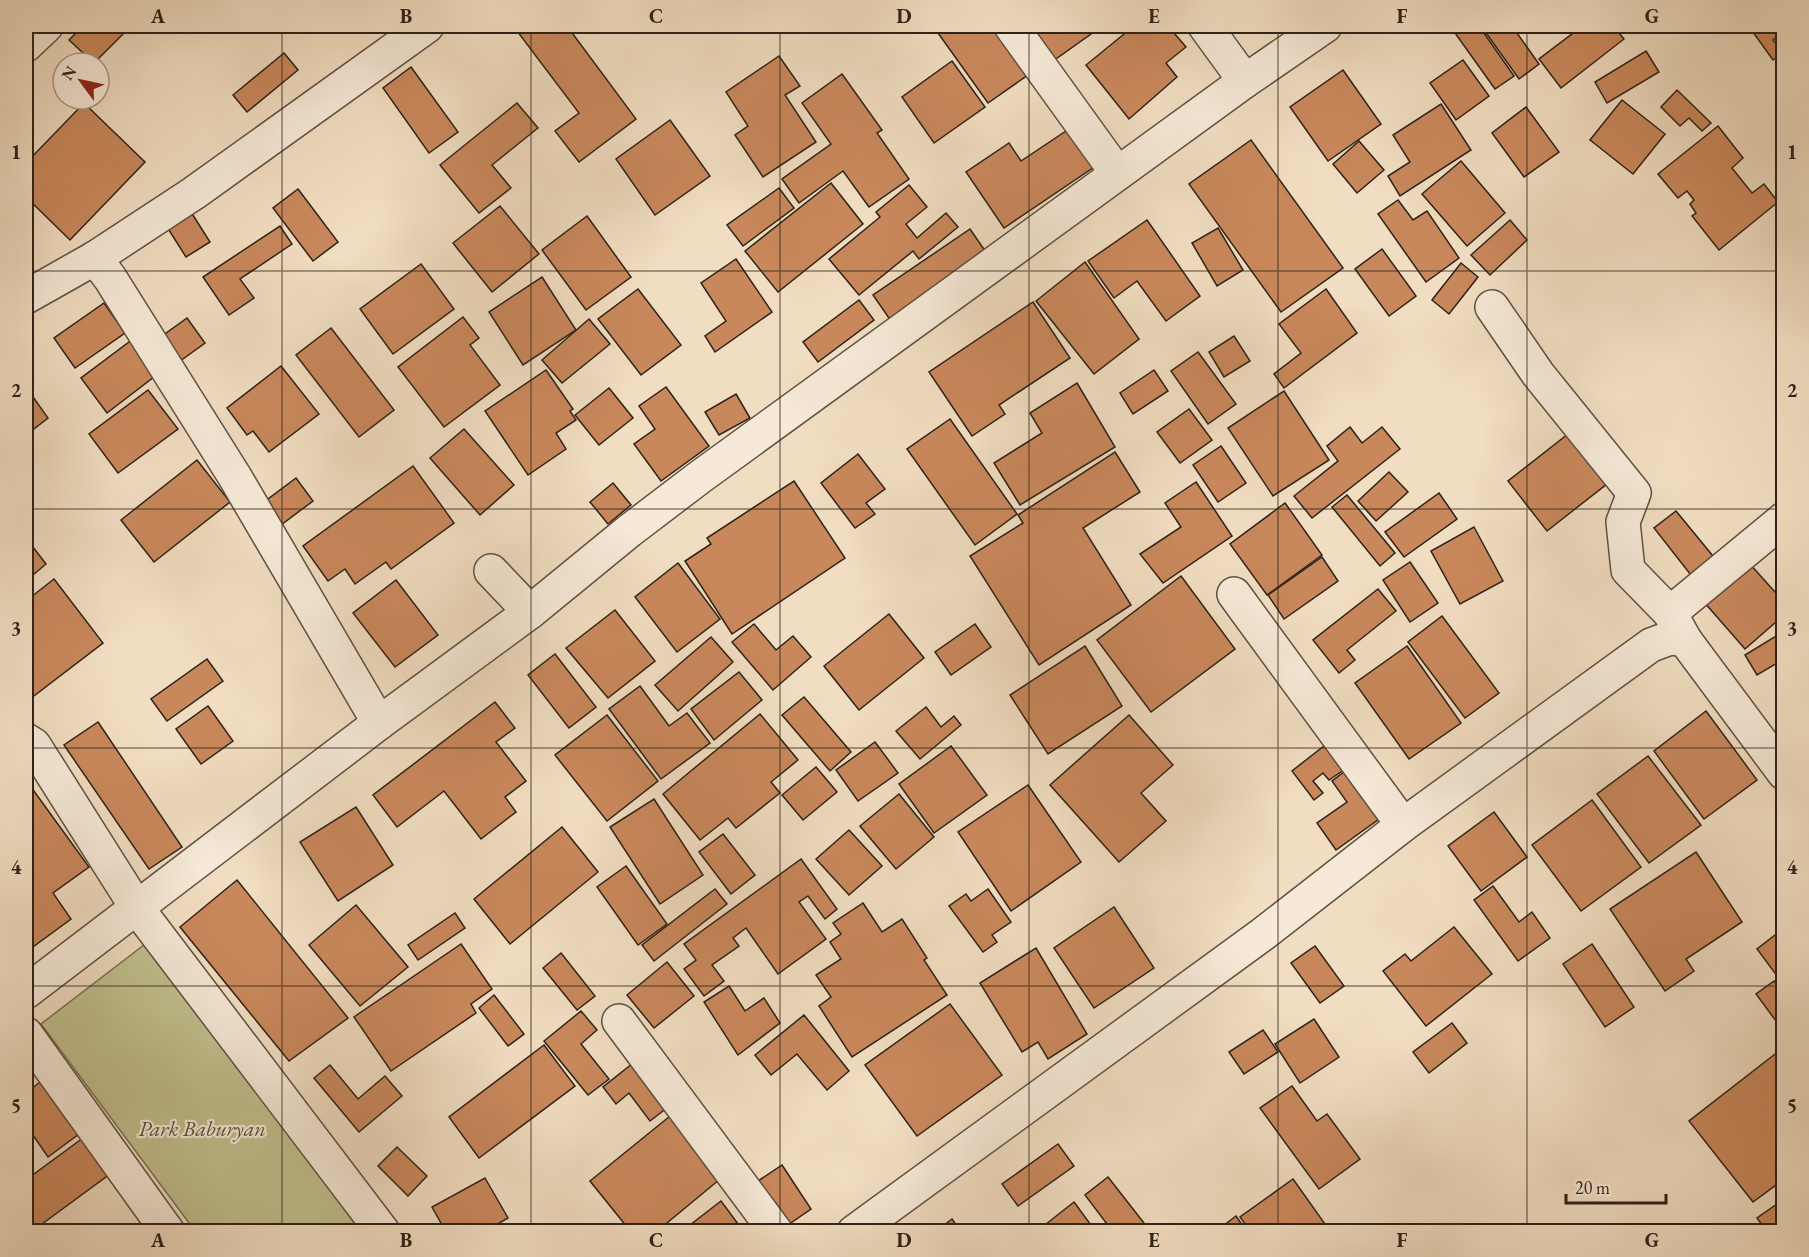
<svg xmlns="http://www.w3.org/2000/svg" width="1809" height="1257" font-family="'EB Garamond',serif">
  <rect width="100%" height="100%" fill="#f1ddc1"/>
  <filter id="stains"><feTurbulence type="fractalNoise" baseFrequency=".00333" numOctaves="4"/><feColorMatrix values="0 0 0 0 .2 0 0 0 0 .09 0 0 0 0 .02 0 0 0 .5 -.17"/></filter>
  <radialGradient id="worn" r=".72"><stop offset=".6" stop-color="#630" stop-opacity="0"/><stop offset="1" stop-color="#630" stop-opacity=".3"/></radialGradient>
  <polygon fill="#c1bf8e" stroke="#777053" stroke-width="1.5" points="149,941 364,1231 195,1231 41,1024"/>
  <g fill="#c9885c" stroke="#2d2218" stroke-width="1.5">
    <polygon points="83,26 131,26 94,63 69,40"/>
    <polygon points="524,26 567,26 636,119 579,162 555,131 579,113 517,31"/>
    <polygon points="933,26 1009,26 1038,68 988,103"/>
    <polygon points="1028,26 1096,26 1098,29 1053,61"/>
    <polygon points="1134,26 1168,26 1186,47 1166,63 1177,77 1129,119 1086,65"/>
    <polygon points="1450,26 1479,26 1514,76 1495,89"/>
    <polygon points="1481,26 1512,26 1539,64 1519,79"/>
    <polygon points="1574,26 1613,26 1624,39 1561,88 1539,59 1577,30"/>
    <polygon points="1754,26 1784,26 1784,32 1773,40 1783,53 1773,60 1750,28"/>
    <polygon points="1646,51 1659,72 1607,103 1595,82"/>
    <polygon points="284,53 298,70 247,112 233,95"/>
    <polygon points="779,56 800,86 785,95 816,142 763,177 735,135 748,126 726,92"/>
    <polygon points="1463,60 1489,96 1456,120 1430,83"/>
    <polygon points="952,61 985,107 934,143 902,97"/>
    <polygon points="411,67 458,132 429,153 383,88"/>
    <polygon points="1343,70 1381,124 1328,161 1290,107"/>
    <polygon points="842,74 882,130 877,133 909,179 869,207 843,171 799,203 782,179 831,144 802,103"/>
    <polygon points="1677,90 1711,123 1702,131 1689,118 1680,126 1661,107"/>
    <polygon points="1622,100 1665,134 1633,174 1590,140"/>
    <polygon points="84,103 145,162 70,240 26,197 26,163"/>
    <polygon points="517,103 538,128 492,165 511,188 479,213 440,165"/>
    <polygon points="1441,104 1471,150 1400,196 1388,176 1410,162 1393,135"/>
    <polygon points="1526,107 1559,152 1524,177 1492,133"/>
    <polygon points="670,120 710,176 655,215 616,159"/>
    <polygon points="1078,123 1103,161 1004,228 966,172 1009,143 1021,161"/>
    <polygon points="1718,126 1743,158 1732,168 1752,193 1764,184 1778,202 1719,250 1692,216 1696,213 1690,204 1694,200 1687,191 1678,198 1658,174"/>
    <polygon points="1251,140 1343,268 1281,312 1189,184"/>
    <polygon points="1359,141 1384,170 1357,193 1333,164"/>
    <polygon points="1461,161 1505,213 1467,246 1422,194"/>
    <polygon points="831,183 863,224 778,292 745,251"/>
    <polygon points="909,185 927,207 906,224 917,238 946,213 958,227 919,259 913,251 859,295 829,259 880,217 876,212"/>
    <polygon points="779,188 794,208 743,246 727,225"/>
    <polygon points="298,189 338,242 313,261 273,208"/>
    <polygon points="1398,200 1413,220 1427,211 1459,258 1426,282 1378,214"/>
    <polygon points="500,206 539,254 492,292 453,243"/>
    <polygon points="191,212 210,242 186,257 167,227"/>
    <polygon points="587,216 631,277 586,310 542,250"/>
    <polygon points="1147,220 1200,296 1166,321 1137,281 1114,298 1088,261"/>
    <polygon points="1510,220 1527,240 1490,275 1471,255"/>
    <polygon points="280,226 292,244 240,279 254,298 229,315 203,277"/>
    <polygon points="1218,228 1243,270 1217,286 1192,243"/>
    <polygon points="970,229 988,255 891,321 873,295"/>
    <polygon points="1382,249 1416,296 1389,316 1355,269"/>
    <polygon points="736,259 772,312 715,352 705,336 726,321 701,283"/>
    <polygon points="1085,262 1139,339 1094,374 1036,301"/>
    <polygon points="1461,263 1478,277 1449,314 1432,300"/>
    <polygon points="421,264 454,309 393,354 360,309"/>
    <polygon points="542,277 576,330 523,365 489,312"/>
    <polygon points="638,289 681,345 641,375 598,319"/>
    <polygon points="1326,289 1357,333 1284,388 1274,374 1301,353 1279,324"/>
    <polygon points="859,300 874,320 818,362 803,342"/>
    <polygon points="1033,302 1070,358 999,405 1005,414 972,436 929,372"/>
    <polygon points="104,303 125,333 75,368 54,338"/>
    <polygon points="463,317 479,338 470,345 500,385 444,427 398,367"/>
    <polygon points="187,318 205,343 176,364 158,339"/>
    <polygon points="589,319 610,344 562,383 542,360"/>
    <polygon points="331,328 394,410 359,437 296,355"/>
    <polygon points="1234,336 1250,361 1224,377 1209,352"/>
    <polygon points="133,339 159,373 107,413 81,378"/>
    <polygon points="1198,352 1236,404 1208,424 1171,371"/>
    <polygon points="281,366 319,414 269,452 253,431 247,435 227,408"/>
    <polygon points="546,370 573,409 570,411 576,420 556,433 566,449 528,475 485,411"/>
    <polygon points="1154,370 1168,391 1133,414 1120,393"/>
    <polygon points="1077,383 1115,447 1020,505 994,463 1042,433 1030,413"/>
    <polygon points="26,387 48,418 26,435"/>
    <polygon points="666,387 709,446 661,481 634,444 655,429 639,406"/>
    <polygon points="609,388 633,418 599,445 575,415"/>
    <polygon points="148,390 178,429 118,473 89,434"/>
    <polygon points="1284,391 1329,460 1273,496 1228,428"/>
    <polygon points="736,394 750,418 719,435 705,412"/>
    <polygon points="1189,409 1212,440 1180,463 1157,432"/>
    <polygon points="950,419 1017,514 975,545 907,449"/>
    <polygon points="1350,427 1362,443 1382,427 1400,449 1312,518 1294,496 1338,461 1327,446"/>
    <polygon points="464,429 514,485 480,515 430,458"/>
    <polygon points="1573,430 1612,480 1547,531 1508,481"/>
    <polygon points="1221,446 1246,483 1218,502 1193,465"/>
    <polygon points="1115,452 1140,492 1083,528 1131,605 1039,665 970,556 1023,523 1018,515"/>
    <polygon points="858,454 885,489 866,503 875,514 855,528 821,483"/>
    <polygon points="197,460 230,502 154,562 121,520"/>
    <polygon points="413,466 454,523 391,569 386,562 355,584 345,569 328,581 303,546"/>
    <polygon points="1389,472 1408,492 1376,521 1358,501"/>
    <polygon points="296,478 313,501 281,525 264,502"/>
    <polygon points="794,481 845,558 732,634 685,561 711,544 707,538"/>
    <polygon points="1196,482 1232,536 1163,583 1140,554 1181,527 1165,503"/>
    <polygon points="613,483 631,505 608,524 590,502"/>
    <polygon points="1439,493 1457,519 1404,557 1385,532"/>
    <polygon points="1347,495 1395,553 1380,566 1332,507"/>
    <polygon points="1285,503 1322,555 1267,595 1230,544"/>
    <polygon points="1676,511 1717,561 1694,579 1654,528"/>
    <polygon points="1474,527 1503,581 1460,604 1431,551"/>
    <polygon points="26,538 46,564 26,581"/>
    <polygon points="1322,557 1338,581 1284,619 1268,595"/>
    <polygon points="1410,562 1438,603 1410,622 1383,580"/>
    <polygon points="678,563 720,619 677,652 635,597"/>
    <polygon points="1749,563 1784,602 1784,615 1745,649 1704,602"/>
    <polygon points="1181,576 1235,649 1151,712 1097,640"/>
    <polygon points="54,579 103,643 26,702 26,601"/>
    <polygon points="396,580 438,635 395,667 353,613"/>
    <polygon points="1378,589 1396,611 1347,650 1355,660 1339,673 1313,640"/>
    <polygon points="615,610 655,661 608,698 566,648"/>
    <polygon points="889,614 924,658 859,710 824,666"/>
    <polygon points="1442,616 1499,693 1465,718 1408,642"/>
    <polygon points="754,624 776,650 793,636 811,657 773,690 732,642"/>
    <polygon points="975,624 991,647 951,675 935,652"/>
    <polygon points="1781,633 1784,638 1784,659 1757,675 1745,655"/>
    <polygon points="711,637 733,662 678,711 655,685"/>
    <polygon points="1085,646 1122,706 1048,754 1010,695"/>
    <polygon points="1407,646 1461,723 1409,759 1355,683"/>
    <polygon points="555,654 596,707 569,728 528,675"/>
    <polygon points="207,659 223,681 167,721 151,699"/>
    <polygon points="739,672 762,700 714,740 691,709"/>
    <polygon points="640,686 669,726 687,713 710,743 661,779 609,709"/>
    <polygon points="804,697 851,752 830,771 782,715"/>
    <polygon points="495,702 515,728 496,742 526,781 505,797 516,812 481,839 444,791 397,827 373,795"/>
    <polygon points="208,706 233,741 201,764 176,729"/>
    <polygon points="926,707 941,727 954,716 961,725 920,759 896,731"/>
    <polygon points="1706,711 1757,780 1704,819 1654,751"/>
    <polygon points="760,714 798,760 771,782 780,793 736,828 728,818 700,840 663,794"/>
    <polygon points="607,715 658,781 607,821 555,755"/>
    <polygon points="1129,715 1173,765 1141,793 1166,821 1119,862 1050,785"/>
    <polygon points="98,722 182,847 149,869 64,745"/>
    <polygon points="875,742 898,773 858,801 836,770"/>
    <polygon points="1329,742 1348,767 1329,780 1323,773 1313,781 1323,793 1314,800 1292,771"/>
    <polygon points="951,746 987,795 934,833 899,784"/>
    <polygon points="1648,756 1701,825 1649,863 1597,794"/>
    <polygon points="1352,766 1386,814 1336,850 1317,823 1347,802 1332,781"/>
    <polygon points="816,767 837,792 803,820 782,795"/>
    <polygon points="1028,785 1081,862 1011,911 958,832"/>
    <polygon points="31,787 89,867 53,893 71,919 26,952 26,792"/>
    <polygon points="899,794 934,837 896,869 860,826"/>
    <polygon points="654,799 703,875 660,904 610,827"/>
    <polygon points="1592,800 1641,867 1581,911 1532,845"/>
    <polygon points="356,807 393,865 338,901 300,842"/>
    <polygon points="1494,812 1527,857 1481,891 1448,846"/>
    <polygon points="562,827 598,872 510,944 474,899"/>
    <polygon points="849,830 882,866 849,895 816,859"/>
    <polygon points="723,834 755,875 731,894 699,852"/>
    <polygon points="1696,852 1742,922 1686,959 1694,971 1665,991 1610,909"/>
    <polygon points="801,859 837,909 825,919 808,896 799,902 826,939 778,974 746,928 733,938 739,946 712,965 724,981 704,996 684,969 696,960 684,944"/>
    <polygon points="626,866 667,924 638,945 597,887"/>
    <polygon points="237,880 348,1018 289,1061 180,927"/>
    <polygon points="1493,886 1519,922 1532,912 1550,938 1518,961 1474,900"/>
    <polygon points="715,889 727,904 654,961 642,945"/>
    <polygon points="988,889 1011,922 992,935 997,942 983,952 949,906 966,894 971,901"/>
    <polygon points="863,903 882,932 902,919 927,958 924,960 947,995 852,1057 819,1006 831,997 816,975 841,959 830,942 841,934 833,923"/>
    <polygon points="356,905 408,967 360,1006 309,945"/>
    <polygon points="1114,907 1154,968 1094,1008 1054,948"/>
    <polygon points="455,913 465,928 418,960 408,945"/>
    <polygon points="1454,927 1492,974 1426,1026 1383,971 1405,954 1411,961"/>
    <polygon points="1784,928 1784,985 1757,949"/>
    <polygon points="461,944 492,989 471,1004 476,1013 391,1071 354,1017"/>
    <polygon points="1592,944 1634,1007 1605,1027 1563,964"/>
    <polygon points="1315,946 1344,986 1320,1003 1291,963"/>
    <polygon points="1036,948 1087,1034 1048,1059 1038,1042 1022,1052 980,983"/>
    <polygon points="561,953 595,996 577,1010 543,968"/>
    <polygon points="667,962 694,996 654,1028 627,995"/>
    <polygon points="1774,981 1784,995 1784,1015 1776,1021 1756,994"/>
    <polygon points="729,986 745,1011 764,998 780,1023 738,1055 704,1002"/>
    <polygon points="494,995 524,1034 508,1046 479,1008"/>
    <polygon points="950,1004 1002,1075 917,1136 865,1065"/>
    <polygon points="581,1011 597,1030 581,1044 609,1079 588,1095 544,1041"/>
    <polygon points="804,1015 849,1071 827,1090 797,1054 771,1075 755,1055"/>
    <polygon points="1314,1019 1339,1057 1300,1083 1275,1044"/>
    <polygon points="1452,1023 1467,1043 1429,1073 1413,1052"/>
    <polygon points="1263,1030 1278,1052 1244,1074 1229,1052"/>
    <polygon points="544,1045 575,1086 479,1158 449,1117"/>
    <polygon points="1779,1051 1784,1057 1784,1179 1753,1202 1689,1121"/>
    <polygon points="642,1056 677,1100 650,1121 629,1093 616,1104 603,1087"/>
    <polygon points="330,1065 358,1099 385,1076 402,1096 359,1132 314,1078"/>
    <polygon points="49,1075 87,1128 48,1157 26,1125 26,1093"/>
    <polygon points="1292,1086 1317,1121 1327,1114 1360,1159 1319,1189 1260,1108"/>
    <polygon points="675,1112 725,1175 656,1232 631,1232 590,1181"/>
    <polygon points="87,1135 114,1171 31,1232 26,1232 26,1180"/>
    <polygon points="1058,1144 1074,1166 1018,1206 1002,1184"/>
    <polygon points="397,1147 427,1176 408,1196 378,1166"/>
    <polygon points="782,1165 811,1209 782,1229 752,1185"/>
    <polygon points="1108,1177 1151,1232 1113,1232 1085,1195"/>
    <polygon points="485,1178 508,1218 484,1232 446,1232 432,1207"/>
    <polygon points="1293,1179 1325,1224 1315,1232 1251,1232 1240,1217"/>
    <polygon points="1784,1199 1784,1232 1767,1232 1757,1218"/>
    <polygon points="721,1201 744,1232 681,1232"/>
    <polygon points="1074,1202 1096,1232 1036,1232"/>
    <polygon points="1236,1216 1247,1232 1215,1232"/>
    <polygon points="952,1219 961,1232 935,1232"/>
  </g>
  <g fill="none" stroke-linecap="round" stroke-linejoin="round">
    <g stroke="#5e5142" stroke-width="36">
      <g id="minor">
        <polyline points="1011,26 1117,173"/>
        <polyline points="1205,26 1245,81"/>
        <polyline points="26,45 46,26"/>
        <polyline points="95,258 110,278 235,477 379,723"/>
        <polyline points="26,297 95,258 194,193 427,26"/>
        <polyline points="1492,307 1538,374 1634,493 1623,522 1628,570 1670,613 1685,640"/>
        <polyline points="491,571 530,612"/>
        <polyline points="1234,594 1403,825"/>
        <polyline points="1670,613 1784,519"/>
        <polyline points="26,740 34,745 137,908 383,1232"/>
        <polyline points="26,992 379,723 530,612 629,531 700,477 1245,81 1325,26"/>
        <polyline points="619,1021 776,1232"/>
        <polyline points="26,1034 168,1232"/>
        <polyline points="854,1232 1263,934 1403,825 1651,645 1670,638 1685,640 1784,773"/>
      </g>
    </g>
    <use href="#minor" stroke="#f6e9d7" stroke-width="33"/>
  </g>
  <path fill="none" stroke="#2d2218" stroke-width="1.5" stroke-opacity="0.55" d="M282,26V1232M531,26V1232M780,26V1232M1029,26V1232M1278,26V1232M1527,26V1232M26,271H1784M26,509H1784M26,748H1784M26,986H1784"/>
  <g text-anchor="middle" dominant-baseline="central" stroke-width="4.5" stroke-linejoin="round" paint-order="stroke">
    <g font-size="22" font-style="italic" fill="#59513b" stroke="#f6e9d7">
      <text x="202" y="1128">Park Baburyan</text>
    </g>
  </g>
  <rect width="1809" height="1257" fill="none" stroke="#f1ddc1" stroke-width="66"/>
  <g transform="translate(81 81) rotate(303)"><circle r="28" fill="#f6e9d7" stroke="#a6998b" stroke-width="1.5"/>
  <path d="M0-4.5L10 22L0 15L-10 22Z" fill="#8f2418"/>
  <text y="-9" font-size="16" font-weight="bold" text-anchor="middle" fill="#2d2218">N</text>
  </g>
  <path d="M1566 1194v9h100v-9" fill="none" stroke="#2d2218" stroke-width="3"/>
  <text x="1575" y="1194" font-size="18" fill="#2d2218" stroke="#f6e9d7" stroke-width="4.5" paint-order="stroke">20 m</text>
  <rect x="33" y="33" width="1743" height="1191" fill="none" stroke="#2d2218" stroke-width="2"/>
  <g font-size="20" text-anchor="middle" font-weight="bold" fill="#2d2218">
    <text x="158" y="23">A</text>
    <text x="406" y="23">B</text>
    <text x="656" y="23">C</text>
    <text x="904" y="23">D</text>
    <text x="1154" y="23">E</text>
    <text x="1402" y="23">F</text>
    <text x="1652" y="23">G</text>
    <text x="16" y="159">1</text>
    <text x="1792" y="159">1</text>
    <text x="16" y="397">2</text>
    <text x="1792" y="397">2</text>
    <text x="16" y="635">3</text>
    <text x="1792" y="635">3</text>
    <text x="16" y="874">4</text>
    <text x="1792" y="874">4</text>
    <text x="16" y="1112">5</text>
    <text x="1792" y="1112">5</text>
    <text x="158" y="1247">A</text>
    <text x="406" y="1247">B</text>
    <text x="656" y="1247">C</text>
    <text x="904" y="1247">D</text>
    <text x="1154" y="1247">E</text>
    <text x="1402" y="1247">F</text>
    <text x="1652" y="1247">G</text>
  </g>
  <rect width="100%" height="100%" filter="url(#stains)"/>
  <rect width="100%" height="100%" fill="url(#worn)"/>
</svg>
